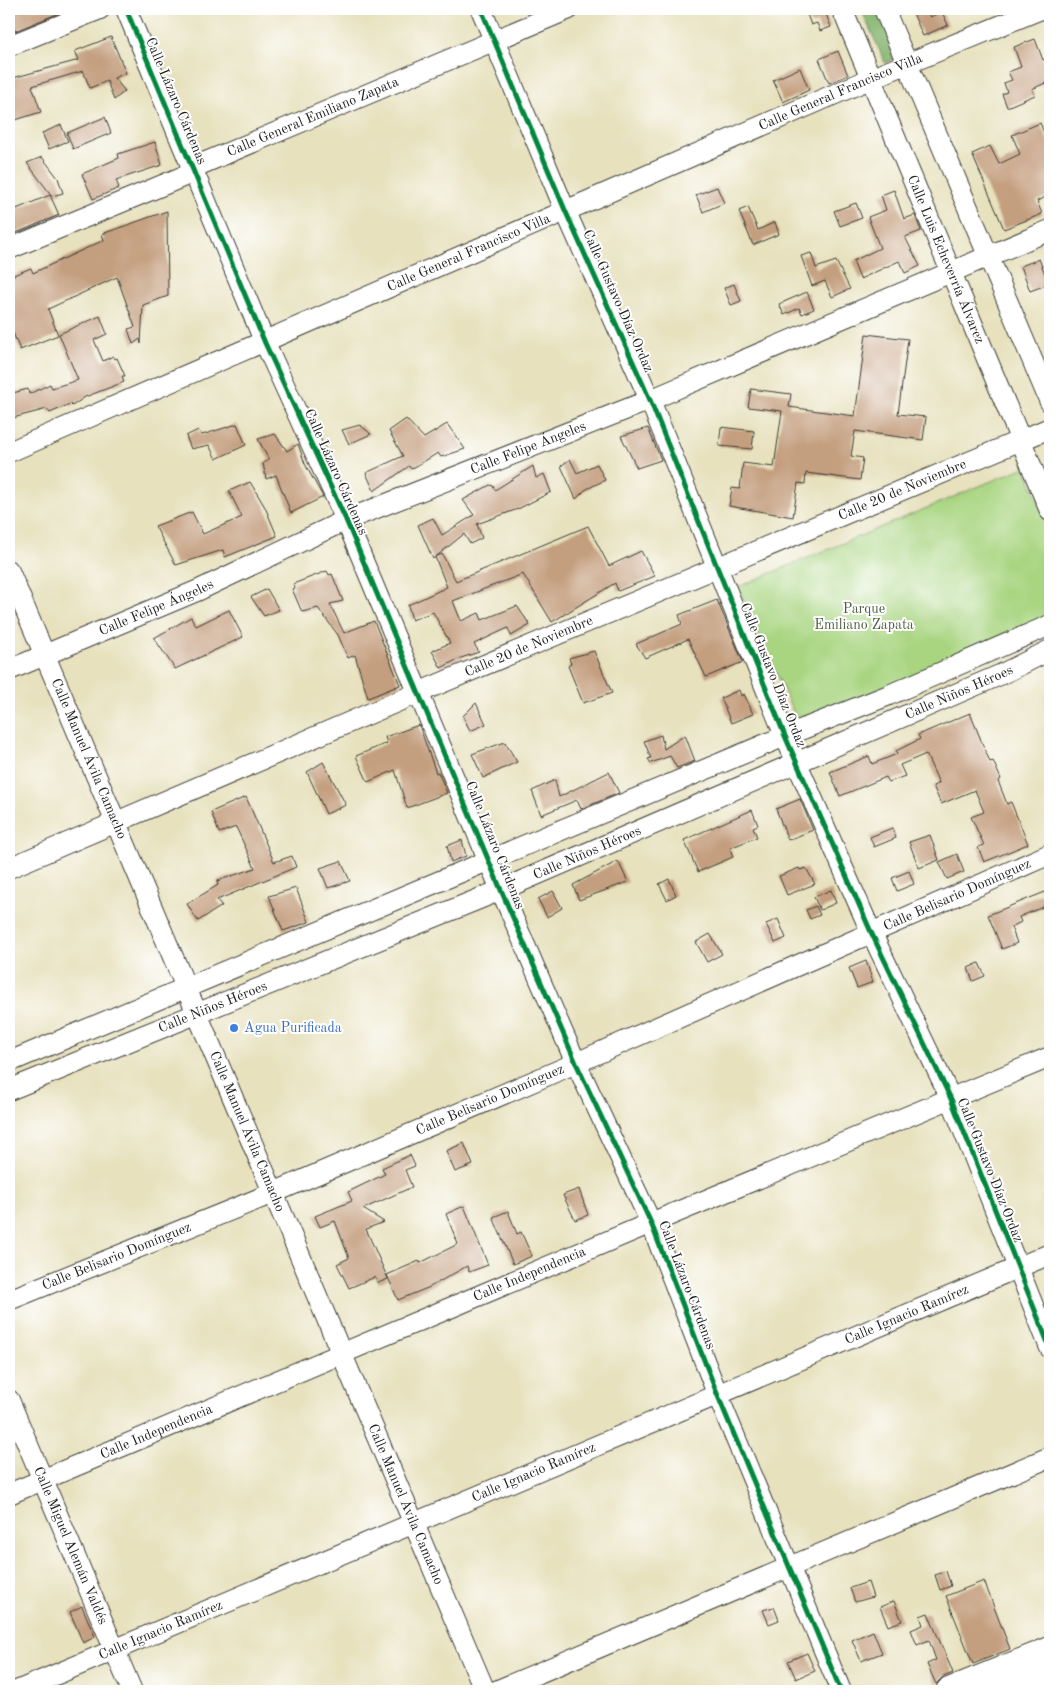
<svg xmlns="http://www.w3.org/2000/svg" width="1059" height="1700" font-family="'Old Standard TT',serif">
  <rect width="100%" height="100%" fill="#fff"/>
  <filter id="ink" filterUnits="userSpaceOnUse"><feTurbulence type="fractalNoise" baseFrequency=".02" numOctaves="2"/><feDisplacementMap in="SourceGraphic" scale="10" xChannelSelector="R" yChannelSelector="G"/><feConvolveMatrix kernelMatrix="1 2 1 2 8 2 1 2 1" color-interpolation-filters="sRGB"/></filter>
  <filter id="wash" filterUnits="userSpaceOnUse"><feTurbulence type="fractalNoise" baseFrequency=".0096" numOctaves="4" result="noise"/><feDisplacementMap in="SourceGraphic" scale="20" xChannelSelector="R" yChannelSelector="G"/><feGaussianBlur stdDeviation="1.12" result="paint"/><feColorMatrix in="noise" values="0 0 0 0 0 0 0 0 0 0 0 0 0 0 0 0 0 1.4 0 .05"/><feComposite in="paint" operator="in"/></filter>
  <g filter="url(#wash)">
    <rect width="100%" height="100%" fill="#e7e1bd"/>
    <polygon fill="#a9d581" stroke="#62784e" points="1025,467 1050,531 1050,622 800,727 738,587"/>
    <polygon fill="#86b66f" stroke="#516946" points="861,9 879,9 900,56 885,63"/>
    <g id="blocks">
      <g fill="#c49f7f">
        <polygon points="9,9 69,9 15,31 9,19"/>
        <polygon points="805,9 824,9 831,27 820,31 817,23 811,25"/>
        <polygon points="922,9 926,9 930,17 942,12 948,25 923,36 913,13"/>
        <polygon points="111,37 126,73 114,78 125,91 114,100 107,81 90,88 83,71 32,86 41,112 9,122 9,79 79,60 75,51"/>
        <polygon points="1035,39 1043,60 1050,57 1050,81 1032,89 1035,95 1007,107 1002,94 1007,92 1004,83 1012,80 1008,72 1021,67 1014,47"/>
        <polygon points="838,51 848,75 829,83 819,59"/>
        <polygon points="800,68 809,90 783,102 773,80"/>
        <polygon points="105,117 111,133 73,149 67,133"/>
        <polygon points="1040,123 1050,146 1050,195 1037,201 1042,214 1004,229 972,154 990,146 999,164 1020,154 1012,135"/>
        <polygon points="61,125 68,141 49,149 42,133"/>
        <polygon points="155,142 162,165 116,180 119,188 93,199 82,174 119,158 118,154"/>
        <polygon points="42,157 58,178 63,193 52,196 27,163"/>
        <polygon points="717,187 724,203 703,212 696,195"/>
        <polygon points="894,190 904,219 915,215 921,231 905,237 920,266 905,273 899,261 860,279 853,261 880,248 868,217 886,210 881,195"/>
        <polygon points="50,195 59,215 9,236 9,212"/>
        <polygon points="856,203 862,218 840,226 834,211"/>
        <polygon points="748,207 758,230 775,222 779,234 753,245 739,211"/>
        <polygon points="167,211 168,296 143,305 141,344 140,339 133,344 128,329 135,327 117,277 48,309 58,335 20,350 9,323 9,277 31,268 33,273 104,240 102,234"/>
        <polygon points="811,253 816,268 836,261 850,289 832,297 825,281 812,286 801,256"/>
        <polygon points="1039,259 1049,284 1030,291 1021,266"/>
        <polygon points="734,284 741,301 731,305 724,288"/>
        <polygon points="807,292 814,309 802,314 799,308 784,315 779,304"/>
        <polygon points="100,316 107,334 94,340 103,361 113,356 115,359 117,358 125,376 122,376 124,382 85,397 72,406 70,404 50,413 47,409 9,419 9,394 28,389 29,394 50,384 52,388 78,380 59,334"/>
        <polygon points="866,334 908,339 898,414 926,417 923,440 855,431 851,456 863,458 860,480 806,473 805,484 798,483 793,517 729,506 732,488 740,489 743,463 774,467 782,411 748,407 751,389 791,394 789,407 855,416"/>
        <polygon points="406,419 424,438 447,424 465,449 441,457 438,453 411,469 409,466 374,491 366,473 403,456 389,431"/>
        <polygon points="237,424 246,445 216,459 209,445 191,449 186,436 198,430 202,435"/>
        <polygon points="360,425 371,434 349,444 342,430"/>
        <polygon points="721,427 754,431 752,449 719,446"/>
        <polygon points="648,428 661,460 637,468 621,436"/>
        <polygon points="275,434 287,451 298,444 305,464 323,497 291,513 276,475 266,479 263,463 269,460 258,439"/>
        <polygon points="570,459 577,473 597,464 605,480 585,490 576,499 561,466"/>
        <polygon points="533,466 536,478 544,474 551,492 518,509 477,524 482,538 470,544 464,534 433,559 418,525 433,518 442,535 474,515 463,500 490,485 493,486 495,490"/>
        <polygon points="250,482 265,507 277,536 225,557 223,550 176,565 155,526 192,512 203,534 242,517 229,491"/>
        <polygon points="588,526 609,566 641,551 655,576 618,591 615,583 552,622 523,574 453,601 461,621 479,613 482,620 517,606 530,625 511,636 508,628 474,644 479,652 458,659 441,668 432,651 450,643 433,612 412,620 408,605 447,587 435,557 442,554 456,581"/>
        <polygon points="327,571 329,575 332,574 343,601 330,604 344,633 374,621 400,685 368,698 355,655 348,658 338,635 318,608 302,612 292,589 295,588 293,584"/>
        <polygon points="267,589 279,610 264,616 251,597"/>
        <polygon points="717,600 743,662 706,677 688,639 645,658 636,644 682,624 679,615"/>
        <polygon points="229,610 243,637 175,669 154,638 191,617 196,626"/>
        <polygon points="594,651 612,693 583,703 568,666 571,664 569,658"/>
        <polygon points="739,690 741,696 744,694 753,714 731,723 721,698"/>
        <polygon points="476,703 486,724 470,731 463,716"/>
        <polygon points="970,713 990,762 993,761 1001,779 998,781 1007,804 1011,802 1028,844 984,862 978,847 984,845 971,817 984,812 975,790 941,804 933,786 939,783 926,754 900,765 905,776 889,782 886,777 840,796 830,772 869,756 872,764 897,754 896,751 920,739 918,735"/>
        <polygon points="419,725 436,773 438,772 447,793 407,808 395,770 368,782 356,756 387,743 385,737"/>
        <polygon points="661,735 664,749 685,735 695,761 677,768 670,756 651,763 648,759 651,758 644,741"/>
        <polygon points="505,742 517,762 483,778 472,754"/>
        <polygon points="323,762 346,805 326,814 307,772"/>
        <polygon points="609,772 619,793 581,809 577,800 541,815 532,791 555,780 559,797"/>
        <polygon points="246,797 274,862 292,856 296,867 217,900 222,906 198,921 187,904 218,885 217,881 255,868 236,827 219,833 211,812"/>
        <polygon points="800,799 813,830 788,840 776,809"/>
        <polygon points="752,810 758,825 753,827 757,837 730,848 733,857 698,872 684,840"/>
        <polygon points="892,828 896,838 874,847 870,837"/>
        <polygon points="930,835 939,860 919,868 909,842"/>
        <polygon points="462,840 466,856 451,862 447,846"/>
        <polygon points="957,854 964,872 947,879 939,862"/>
        <polygon points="341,861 350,881 328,888 320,868"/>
        <polygon points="618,861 628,882 579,900 573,885"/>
        <polygon points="799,868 800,870 806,868 815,884 787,895 779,876"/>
        <polygon points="909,871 914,884 897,891 892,878"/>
        <polygon points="669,879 676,895 667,900 659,884"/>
        <polygon points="296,888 309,922 283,931 269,896"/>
        <polygon points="831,890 836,903 820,910 814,897"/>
        <polygon points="1050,890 1050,904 1019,917 1021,922 1011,927 1017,943 1002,949 988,915"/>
        <polygon points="553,891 562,908 547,917 538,899"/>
        <polygon points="816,906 820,915 810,919 806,910"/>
        <polygon points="778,919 786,938 775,943 766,924"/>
        <polygon points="710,934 722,954 707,962 696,942"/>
        <polygon points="866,961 873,982 857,988 849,968"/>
        <polygon points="979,963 985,976 973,981 968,968"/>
        <polygon points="464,1143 473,1165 455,1172 446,1151"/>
        <polygon points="410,1155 415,1166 405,1170 412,1187 363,1209 384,1222 366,1229 388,1279 378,1283 375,1277 349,1288 337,1264 349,1258 335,1221 320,1227 315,1216 352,1201 348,1192 385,1174 382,1168"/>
        <polygon points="579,1189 588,1215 575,1220 563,1195"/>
        <polygon points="464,1206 488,1265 469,1272 467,1266 430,1287 398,1300 387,1275 419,1261 420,1263 458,1244 446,1214"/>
        <polygon points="508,1211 517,1234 521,1232 532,1256 513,1264 493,1217"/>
        <polygon points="946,1571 951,1586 940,1590 935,1575"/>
        <polygon points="984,1581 1010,1649 973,1664 946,1596"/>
        <polygon points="868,1582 873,1597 855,1602 850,1588"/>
        <polygon points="894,1601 902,1621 888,1626 880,1607"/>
        <polygon points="82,1606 95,1637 83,1643 70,1612"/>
        <polygon points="774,1607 779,1620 769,1624 763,1610"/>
        <polygon points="928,1613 953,1673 943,1677 936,1684 927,1664 936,1660 929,1640 917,1645 911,1630 923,1625 920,1616"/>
        <polygon points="873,1631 882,1653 861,1661 852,1640"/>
        <polygon points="807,1653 815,1671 796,1679 788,1661"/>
      </g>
    </g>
  </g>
  <g filter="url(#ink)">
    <use href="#blocks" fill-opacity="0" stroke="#3a3a34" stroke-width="1"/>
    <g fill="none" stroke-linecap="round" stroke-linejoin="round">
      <g stroke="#3a3a34" stroke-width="22">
        <g id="minor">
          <polyline points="126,9 265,343 346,520 501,890 576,1063 651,1223 718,1396 841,1691"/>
          <polyline points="481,9 565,210 650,400 785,736 871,932 951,1099 1050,1348"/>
          <path id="s1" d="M842,9L1050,511"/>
          <polyline points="884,9 1050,402"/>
          <polyline points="9,46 100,9"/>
          <path id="s2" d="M9,249L194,172L192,168L569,9"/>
          <path id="s3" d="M9,452L872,78L1041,9"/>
          <path id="s4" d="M9,571L485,1691"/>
          <path id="s5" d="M9,670L199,590L346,520L650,400L1050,230"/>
          <path id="s6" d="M9,868L420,692L1050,428"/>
          <polyline points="9,1062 785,736 889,695 1050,625"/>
          <path id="s7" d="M9,1090L501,890L1002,674L1050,650"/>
          <path id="s8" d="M9,1300L273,1193L576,1063L1050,854"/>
          <path id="s9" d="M9,1400L132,1691"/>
          <path id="s10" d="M9,1494L651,1223L1050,1057"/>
          <path id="s11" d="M17,1691L1050,1254"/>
          <polyline points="496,1691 1050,1457"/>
        </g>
      </g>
      <g stroke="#3a3a34" stroke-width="28">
        <g id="major">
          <polyline points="949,1691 1050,1650"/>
          <polyline points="1000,1691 1050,1671"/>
        </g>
      </g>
      <use href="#minor" stroke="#fff" stroke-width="20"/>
      <use href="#major" stroke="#fff" stroke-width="26"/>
      <g stroke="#fff" stroke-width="8">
        <g id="cycleway">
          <polyline points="126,9 265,343 346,520 501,890 576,1063 651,1223 718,1396 841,1691"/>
          <polyline points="481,9 565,210 650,400 785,736 871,932 951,1099 1050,1348"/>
        </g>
      </g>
      <use href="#cycleway" stroke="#00873e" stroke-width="5"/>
    </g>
  </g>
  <circle fill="#3f7fe0" stroke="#fff" stroke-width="2" cx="234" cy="1028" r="5"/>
  <g text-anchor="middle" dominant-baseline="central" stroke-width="4" stroke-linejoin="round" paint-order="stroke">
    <g font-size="14" fill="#1c1c1c" stroke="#fff">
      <text stroke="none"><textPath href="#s3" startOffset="906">Calle General Francisco Villa</textPath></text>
      <text transform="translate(176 101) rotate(67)">Calle Lázaro Cárdenas</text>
      <text stroke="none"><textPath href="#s2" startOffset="336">Calle General Emiliano Zapata</textPath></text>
      <text stroke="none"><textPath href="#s3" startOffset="501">Calle General Francisco Villa</textPath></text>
      <text stroke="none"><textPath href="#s1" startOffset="271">Calle Luis Echeverría Álvarez</textPath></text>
      <text transform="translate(618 301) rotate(66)">Calle Gustavo Díaz Ordaz</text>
      <text stroke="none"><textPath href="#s5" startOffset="565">Calle Felipe Ángeles</textPath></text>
      <text transform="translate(336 472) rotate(66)">Calle Lázaro Cárdenas</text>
      <text stroke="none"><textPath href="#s6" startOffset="970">Calle 20 de Noviembre</textPath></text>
      <text stroke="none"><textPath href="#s5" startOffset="160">Calle Felipe Ángeles</textPath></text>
      <text stroke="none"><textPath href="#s6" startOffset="565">Calle 20 de Noviembre</textPath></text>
      <text transform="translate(773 675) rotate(68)">Calle Gustavo Díaz Ordaz</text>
      <text stroke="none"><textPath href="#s7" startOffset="1030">Calle Niños Héroes</textPath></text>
      <text stroke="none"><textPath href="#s4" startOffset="204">Calle Manuel Ávila Camacho</textPath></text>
      <text transform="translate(495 845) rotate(68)">Calle Lázaro Cárdenas</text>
      <text stroke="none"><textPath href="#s7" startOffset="625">Calle Niños Héroes</textPath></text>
      <text stroke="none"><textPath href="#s8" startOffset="1031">Calle Belisario Domínguez</textPath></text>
      <text stroke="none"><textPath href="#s7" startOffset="220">Calle Niños Héroes</textPath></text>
      <text stroke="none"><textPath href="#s8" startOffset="521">Calle Belisario Domínguez</textPath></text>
      <text stroke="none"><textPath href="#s4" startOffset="609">Calle Manuel Ávila Camacho</textPath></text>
      <text transform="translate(990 1170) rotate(68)">Calle Gustavo Díaz Ordaz</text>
      <text stroke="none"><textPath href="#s8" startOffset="116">Calle Belisario Domínguez</textPath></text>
      <text stroke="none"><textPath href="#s10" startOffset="565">Calle Independencia</textPath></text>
      <text transform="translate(687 1285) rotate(69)">Calle Lázaro Cárdenas</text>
      <text stroke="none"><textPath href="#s11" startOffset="966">Calle Ignacio Ramírez</textPath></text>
      <text stroke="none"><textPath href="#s10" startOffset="160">Calle Independencia</textPath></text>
      <text stroke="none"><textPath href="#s11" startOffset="561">Calle Ignacio Ramírez</textPath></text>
      <text stroke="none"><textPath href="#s4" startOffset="1014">Calle Manuel Ávila Camacho</textPath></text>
      <text stroke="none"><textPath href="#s9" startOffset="158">Calle Miguel Alemán Valdés</textPath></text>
      <text stroke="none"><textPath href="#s11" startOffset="156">Calle Ignacio Ramírez</textPath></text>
    </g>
    <g font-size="14" fill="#4d5d3f" stroke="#fff">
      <text x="864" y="609">Parque<tspan x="864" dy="16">Emiliano Zapata</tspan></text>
    </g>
    <g font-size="14" fill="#366cbe" stroke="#fff" text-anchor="start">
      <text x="244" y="1028">Agua Purificada</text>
    </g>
  </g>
  <rect width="1059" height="1700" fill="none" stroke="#fff" stroke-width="30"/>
</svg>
